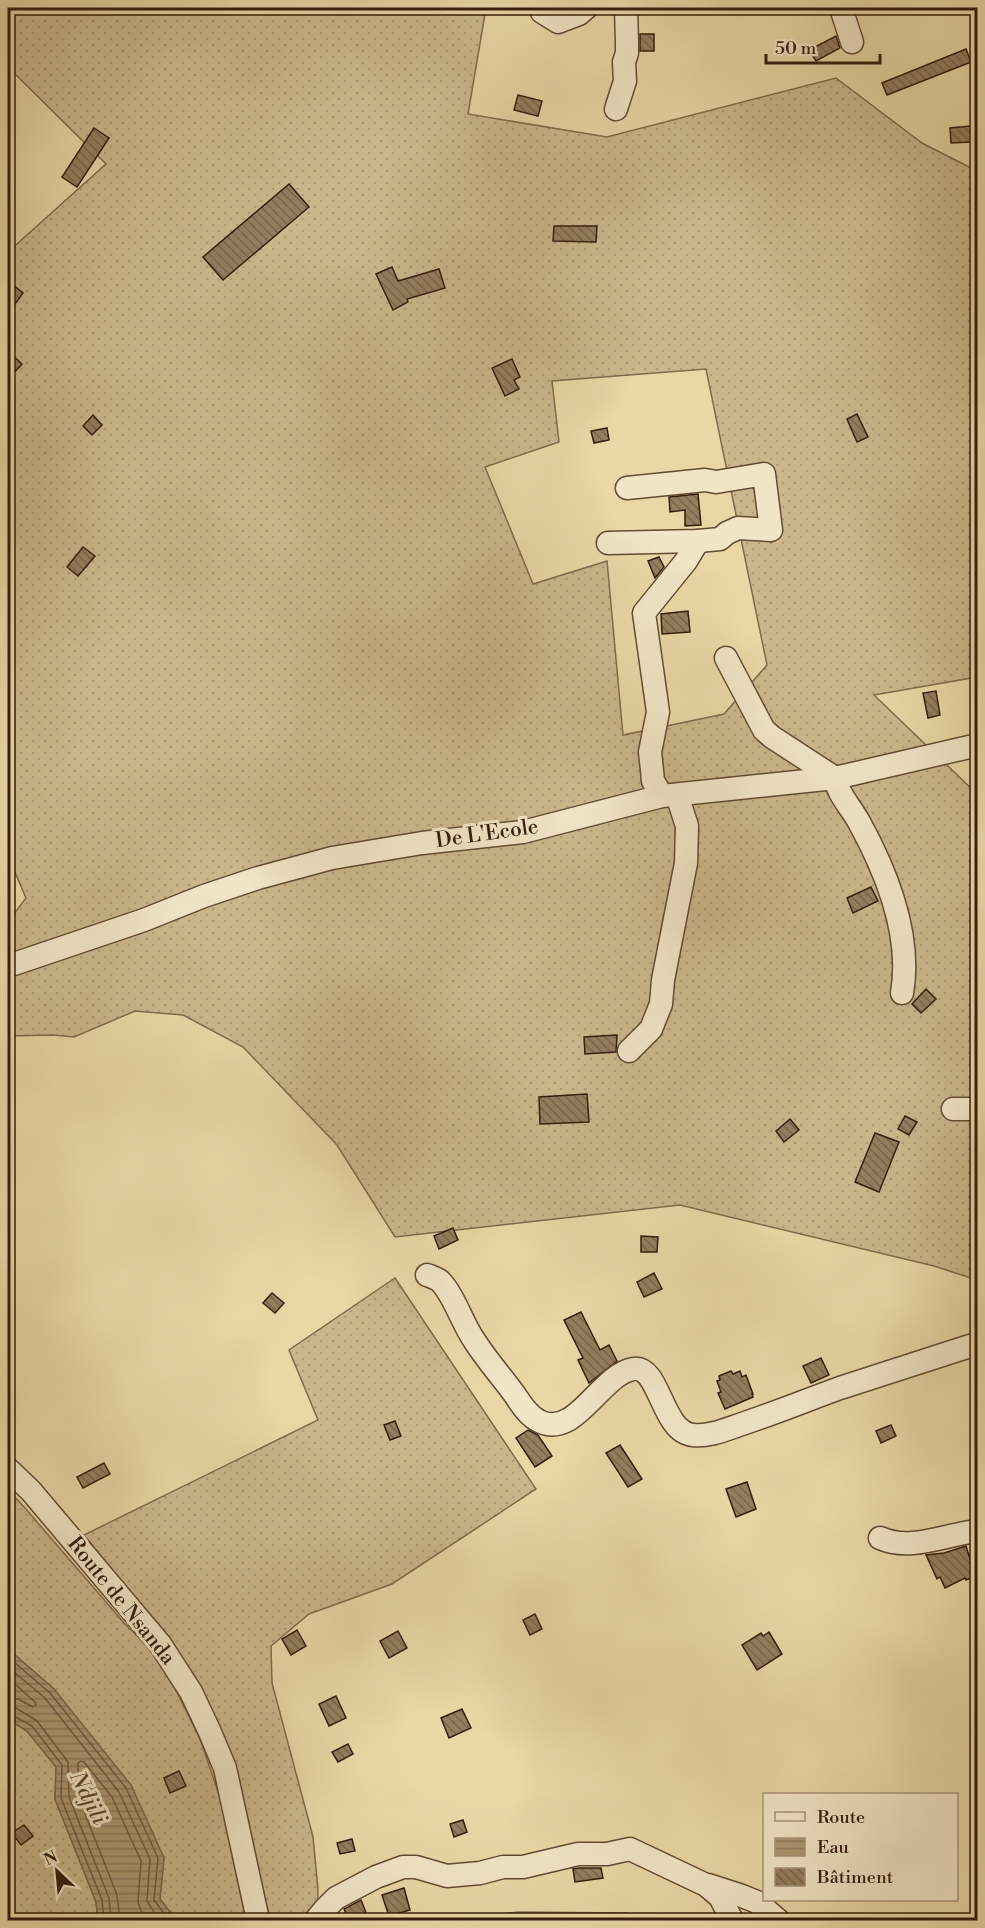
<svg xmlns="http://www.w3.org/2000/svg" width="985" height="1928" font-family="'Libre Bodoni',serif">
  <defs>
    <pattern id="grass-dots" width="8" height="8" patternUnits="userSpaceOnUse" patternTransform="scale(1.5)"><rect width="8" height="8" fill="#cab78c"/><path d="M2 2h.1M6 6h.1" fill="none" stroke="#ae9d78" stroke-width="1.8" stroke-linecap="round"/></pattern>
    <pattern id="water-rules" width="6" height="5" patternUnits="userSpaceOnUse" patternTransform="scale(1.5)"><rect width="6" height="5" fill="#ac9872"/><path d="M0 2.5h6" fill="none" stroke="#8d7b5c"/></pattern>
    <pattern id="building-back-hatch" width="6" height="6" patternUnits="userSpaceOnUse" patternTransform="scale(1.5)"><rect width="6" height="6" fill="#937e5d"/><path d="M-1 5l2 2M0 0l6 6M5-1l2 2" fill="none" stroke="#79674b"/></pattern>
  </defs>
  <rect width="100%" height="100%" fill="#e9d7a6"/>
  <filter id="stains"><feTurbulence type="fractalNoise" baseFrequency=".00333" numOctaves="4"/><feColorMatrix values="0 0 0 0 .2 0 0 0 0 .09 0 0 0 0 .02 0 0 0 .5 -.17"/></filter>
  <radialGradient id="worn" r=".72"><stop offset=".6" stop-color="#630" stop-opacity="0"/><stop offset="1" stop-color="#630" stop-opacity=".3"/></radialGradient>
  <g fill="url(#grass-dots)" stroke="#806a4c" stroke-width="1.5" fill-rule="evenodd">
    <path d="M8,8H486L468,114L607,137L836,78L922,143L977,171V677L874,695L977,794V1280L934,1266L680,1205L395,1237L337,1145L243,1047L183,1015L135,1011L74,1037L53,1035L8,1036V922L26,898L8,856V252L106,164L8,67ZM706,369L767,665L724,714L623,735L607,561L533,584L485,467L559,442L552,381Z"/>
    <polygon points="395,1278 536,1489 392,1584 309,1614 271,1646 272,1683 313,1837 318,1889 317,1920 267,1920 172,1646 84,1535 318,1420 289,1350"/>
    <polygon points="8,1490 25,1508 125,1624 160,1658 200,1739 223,1806 250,1920 176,1920 160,1899 164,1858 54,1689 8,1649"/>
    <polygon points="8,1719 27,1731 56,1767 55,1799 96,1902 98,1920 8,1920"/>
    <polygon points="518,1912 627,1913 625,1920 452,1920"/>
  </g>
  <polygon fill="url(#water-rules)" stroke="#7c674a" stroke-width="1.5" points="8,1649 54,1689 131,1785 164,1858 160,1899 176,1920 98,1920 96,1902 55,1799 56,1767 27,1731 8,1719"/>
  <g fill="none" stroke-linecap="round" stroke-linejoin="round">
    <g stroke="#705a40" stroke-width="1.5">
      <polyline points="8,1657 50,1693 126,1788 158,1858 154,1900 169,1920"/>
      <polyline points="8,1667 45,1698 119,1792 150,1859 147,1901 159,1920"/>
      <polyline points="8,1678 35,1702 36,1705 33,1707 18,1699 8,1698"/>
      <polyline points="8,1707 16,1708 37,1721 68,1762 69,1797 109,1898 111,1920"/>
      <polyline points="8,1714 12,1715 32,1726 62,1765 61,1798 102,1900 104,1920"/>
      <polyline points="120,1920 117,1895 78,1796 78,1763 81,1761 84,1762 112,1797 141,1861 138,1902 141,1911 148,1920"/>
    </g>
  </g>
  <g fill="url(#building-back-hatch)" stroke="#351d0d" stroke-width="1.5">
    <rect x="640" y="34" width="14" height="17"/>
    <polygon points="836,36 840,48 816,61 809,50"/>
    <polygon points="966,49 971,62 887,95 882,83"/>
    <polygon points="518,95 542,101 538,116 514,110"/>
    <polygon points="970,126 972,142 951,143 950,128"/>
    <polygon points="94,128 109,138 77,187 62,177"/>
    <polygon points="289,184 309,207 223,280 203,257"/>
    <polygon points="554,226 597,226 596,242 553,241"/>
    <polygon points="392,267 398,281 439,269 445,288 407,299 408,302 393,310 376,274"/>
    <polygon points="8,281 23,293 8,314"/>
    <polygon points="8,351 22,364 8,379"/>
    <polygon points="512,359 520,377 514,380 519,389 505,396 492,368"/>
    <polygon points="857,414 868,437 857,442 847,419"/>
    <polygon points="93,415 102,425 92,435 83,426"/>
    <polygon points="607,428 609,440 594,443 591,431"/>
    <polygon points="698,494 701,525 685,526 685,510 670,512 669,497"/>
    <polygon points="83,547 95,556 78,576 67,567"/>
    <polygon points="659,557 664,567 655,578 648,561"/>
    <polygon points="688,611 690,632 662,634 661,614"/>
    <polygon points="936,691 940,715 928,718 923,693"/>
    <polygon points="871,887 878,901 853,913 847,898"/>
    <polygon points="926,989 936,999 921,1013 912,1004"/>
    <polygon points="617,1035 616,1052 585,1054 584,1037"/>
    <polygon points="587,1094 589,1122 540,1124 539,1097"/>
    <polygon points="905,1116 917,1122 909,1135 898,1129"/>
    <polygon points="790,1119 799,1130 784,1142 776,1131"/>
    <polygon points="875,1133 899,1142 879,1192 855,1182"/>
    <polygon points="453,1228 458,1240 439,1249 434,1236"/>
    <polygon points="641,1236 658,1237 657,1252 641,1252"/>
    <polygon points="654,1273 662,1289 644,1297 637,1282"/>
    <polygon points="272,1293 284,1303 275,1313 263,1303"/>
    <polygon points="581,1312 600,1350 609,1345 617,1361 589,1383 578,1360 583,1358 564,1320"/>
    <polygon points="821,1358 829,1375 811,1383 803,1366"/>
    <polygon points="731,1371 733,1374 740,1371 742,1377 746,1375 753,1394 752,1394 753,1397 725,1409 718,1393 721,1392 717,1381 720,1380 719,1376"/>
    <polygon points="395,1421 401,1436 390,1440 384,1425"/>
    <polygon points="891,1425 896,1436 881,1443 876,1431"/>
    <polygon points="528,1430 538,1435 552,1456 535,1467 516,1438"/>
    <polygon points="620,1445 642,1479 628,1487 606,1453"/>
    <polygon points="104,1463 110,1474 83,1488 77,1477"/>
    <polygon points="747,1482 756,1509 736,1517 726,1489"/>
    <polygon points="966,1546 970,1559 978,1556 978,1575 966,1580 965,1578 945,1588 940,1577 937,1579 926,1555 944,1553"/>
    <polygon points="535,1614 542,1629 530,1635 523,1620"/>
    <polygon points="297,1630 306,1646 291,1655 282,1639"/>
    <polygon points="398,1631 407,1648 389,1658 380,1641"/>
    <polygon points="769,1632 782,1654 757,1670 742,1645 761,1633 763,1636"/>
    <polygon points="336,1696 346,1718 329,1726 319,1704"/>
    <polygon points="462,1709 471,1728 449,1738 441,1718"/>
    <polygon points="348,1744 353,1754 338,1762 332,1752"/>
    <polygon points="179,1771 186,1786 170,1793 164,1778"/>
    <polygon points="463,1820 467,1832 454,1837 450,1824"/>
    <polygon points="24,1825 33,1836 21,1845 12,1833"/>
    <polygon points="352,1839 355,1851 340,1854 337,1843"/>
    <polygon points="580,1868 601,1868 603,1878 575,1882 573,1869"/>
    <polygon points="404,1888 410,1910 389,1916 382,1895"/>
    <polygon points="361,1900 369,1920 349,1920 344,1909"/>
  </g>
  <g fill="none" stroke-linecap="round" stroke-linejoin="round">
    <g stroke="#624c33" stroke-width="25">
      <g id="minor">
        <polyline points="841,8 852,42"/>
        <polyline points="542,12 558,22 579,14 586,8"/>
        <polyline points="616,109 625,81 624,62 627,53 627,42 626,8"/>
        <polyline points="608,543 698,541 720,539 727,533 738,528 771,530 764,474 716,482 705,480 627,488"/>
        <path d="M726,658L764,730L772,737L835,778C838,795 851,807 859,822C886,871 912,935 902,993"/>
        <polyline points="662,796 653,781 652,770 650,752 658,712 644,613 686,561 698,541"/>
        <polyline points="8,966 144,920 204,896 258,878 332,858 422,843 523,832 662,796 835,778 978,745"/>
        <polyline points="629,1051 651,1029 661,1004 663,980 686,863 687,826 677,795"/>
        <polyline points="953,1109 978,1109"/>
        <path d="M427,1275C432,1277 436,1278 440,1281C454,1295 462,1323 474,1340C486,1359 501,1376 515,1395C521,1404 528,1416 539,1421C575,1440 600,1375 633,1369C660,1364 661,1432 693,1435C709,1437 727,1429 742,1424C775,1413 807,1400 840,1388C883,1374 927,1360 970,1346L978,1345"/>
        <polyline points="8,1469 31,1491 160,1644 191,1692 209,1730 225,1768 258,1920"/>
        <path d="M880,1538C911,1552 945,1534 978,1531"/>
        <polyline points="708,1885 742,1896 757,1902 778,1920"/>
        <polyline points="316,1920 325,1909 336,1898 376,1877 403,1867 416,1867 447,1876 480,1873 503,1867 523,1867 578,1854 607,1854 630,1849 706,1885 720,1897 732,1920"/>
      </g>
    </g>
    <use href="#minor" stroke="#f1e5c5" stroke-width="22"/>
  </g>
  <g text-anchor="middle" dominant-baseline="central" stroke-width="6" stroke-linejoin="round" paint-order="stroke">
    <g font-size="21" fill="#351d0d" stroke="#f1e5c5">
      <text transform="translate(487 834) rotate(-8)">De L'Ecole</text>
      <text transform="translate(121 1601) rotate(51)">Route de Nsanda</text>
    </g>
    <g font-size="22" font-style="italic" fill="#5f4830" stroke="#f1e5c5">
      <text transform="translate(88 1798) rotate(63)">Ndjili</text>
    </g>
  </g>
  <rect width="985" height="1928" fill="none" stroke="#e9d7a6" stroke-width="30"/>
  <rect x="9" y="9" width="967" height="1910" fill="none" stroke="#351d0d" stroke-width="3"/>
  <rect x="15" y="15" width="955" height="1898" fill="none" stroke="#351d0d" stroke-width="1.5"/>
  <rect x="763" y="1793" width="195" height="108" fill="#f1e5c5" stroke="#a6957b" stroke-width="1.5"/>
  <rect x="775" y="1812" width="30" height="9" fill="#f1e5c5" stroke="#a6957b" stroke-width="1.5"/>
  <text x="817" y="1823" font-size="18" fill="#351d0d">Route</text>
  <rect x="775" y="1838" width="30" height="18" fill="url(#water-rules)" stroke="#a6957b" stroke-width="1.5"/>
  <text x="817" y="1853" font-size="18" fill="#351d0d">Eau</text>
  <rect x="775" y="1868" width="30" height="18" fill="url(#building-back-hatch)" stroke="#a6957b" stroke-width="1.5"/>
  <text x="817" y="1883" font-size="18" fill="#351d0d">Bâtiment</text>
  <g transform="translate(57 1871) rotate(334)" stroke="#f1e5c5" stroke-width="4.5" paint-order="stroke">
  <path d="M0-4.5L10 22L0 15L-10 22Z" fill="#351d0d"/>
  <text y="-9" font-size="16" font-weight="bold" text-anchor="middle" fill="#351d0d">N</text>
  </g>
  <path d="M766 54v9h114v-9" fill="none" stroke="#351d0d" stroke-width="3"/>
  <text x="775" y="54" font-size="18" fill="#351d0d" stroke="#f1e5c5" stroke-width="4.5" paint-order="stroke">50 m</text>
  <rect width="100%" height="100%" filter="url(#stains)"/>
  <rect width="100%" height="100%" fill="url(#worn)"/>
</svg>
